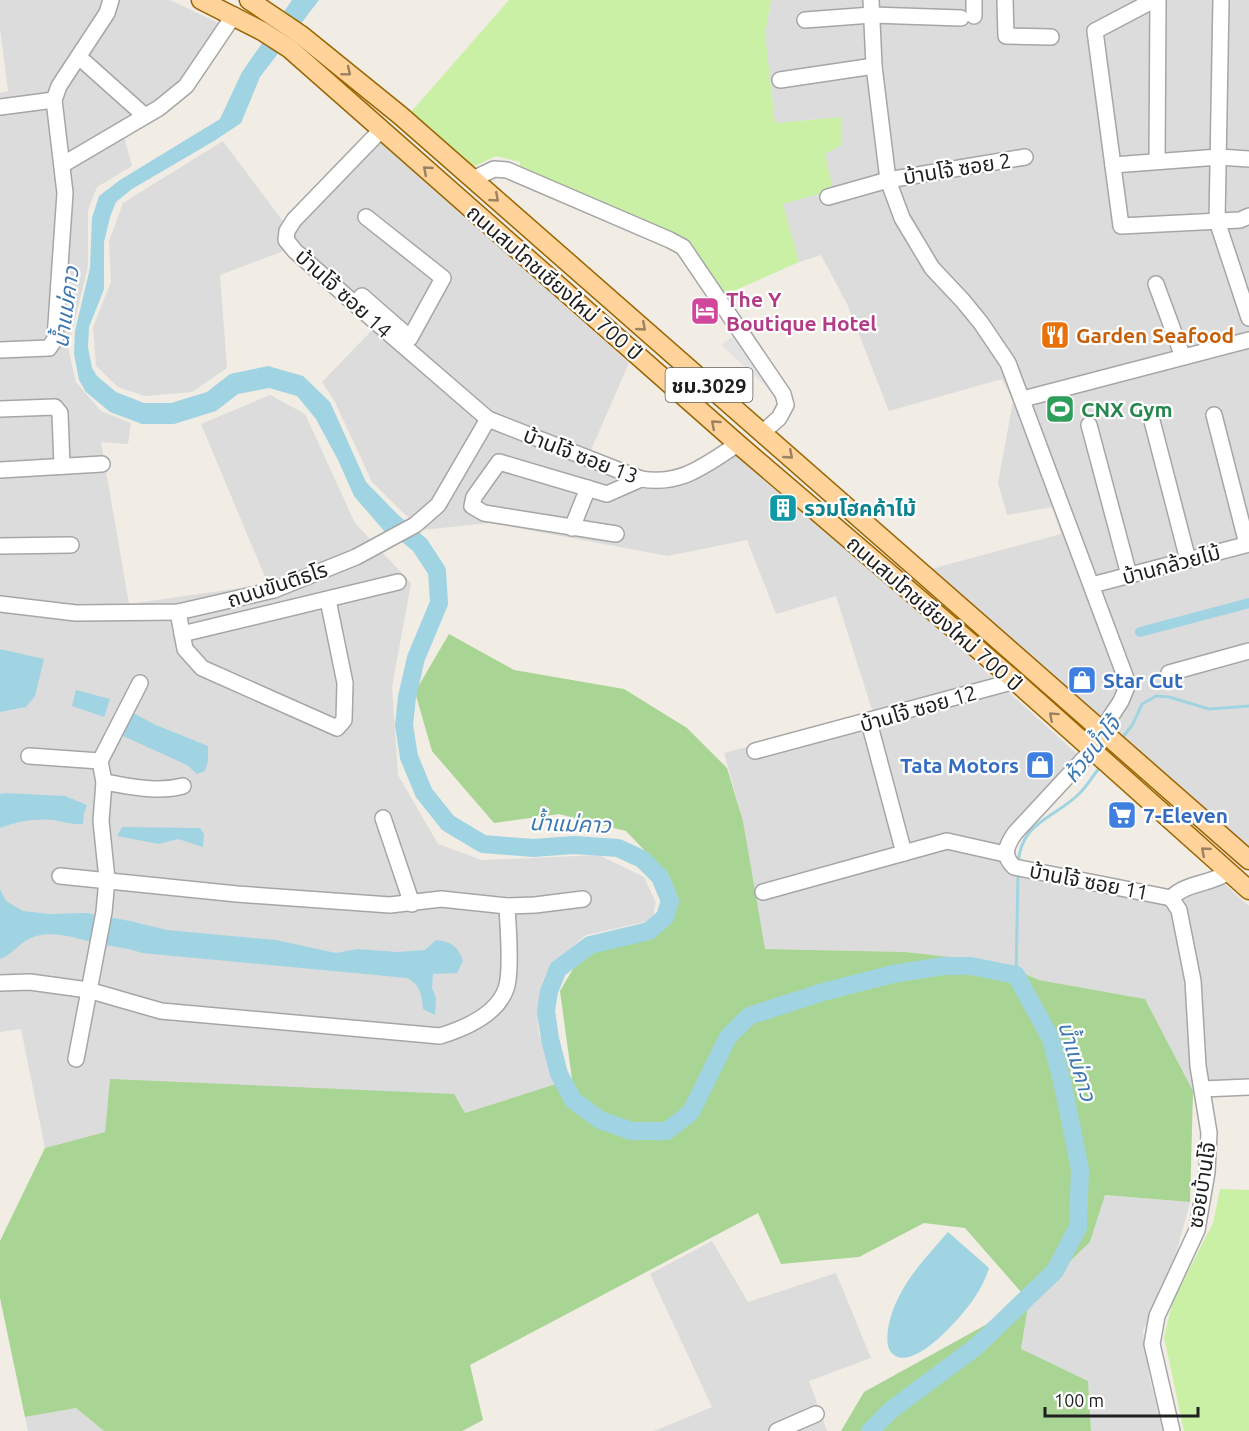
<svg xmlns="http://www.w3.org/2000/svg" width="1249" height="1431" font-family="Ubuntu,'Noto Sans Thai',sans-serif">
  <rect width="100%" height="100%" fill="#f1ece4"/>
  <g fill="#dddcdc">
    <polygon points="0,0 170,0 229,28 193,83 123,133 132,166 97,187 88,210 88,266 68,348 76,382 101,411 131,423 128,444 101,442 129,604 268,584 201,424 270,395 305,414 355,523 411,583 392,687 398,775 438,844 482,860 599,855 644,877 656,903 654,909 654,920 586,935 551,964 541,985 538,1023 539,1035 557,1084 465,1113 459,1103 110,1080 105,1132 45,1148 21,1029 0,1032 0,93 8,91 0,28"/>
    <polygon points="771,0 1249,0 1249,851 931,569 1061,534 1052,507 1007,515 998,483 1013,401 1002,379 889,411 847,304 821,255 799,262 783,204 825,153 842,117 775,123 765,34"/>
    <polygon points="371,133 629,363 591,450 651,475 680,472 725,445 942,632 1087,763 1020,832 1011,853 1016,860 1172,893 1221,881 1249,906 1249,1090 1193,1091 1145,999 1039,980 996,962 905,952 764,949 743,821 724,753 873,713 836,596 776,614 747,540 668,556 491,523 421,530 372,482 335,402 322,382 377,325 286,250 220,275 227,368 192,392 145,396 118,387 96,366 93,327 111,282 109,241 123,203 223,141 285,224"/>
    <polygon points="1105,1195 1190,1202 1174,1261 1143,1331 1149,1376 1163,1431 1091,1431 1088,1381 1021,1350 1029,1301 1090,1242"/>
    <polygon points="712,1241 748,1302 836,1273 871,1358 809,1381 827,1431 654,1431 712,1407 650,1274"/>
    <polygon points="76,1408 104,1431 28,1431 25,1417"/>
  </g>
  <g fill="#caf0a5">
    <polygon points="509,0 771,0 765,34 775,123 842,117 842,145 825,154 833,190 783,204 799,262 725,295 686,244 520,170 520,162 496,156 473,167 411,112"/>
    <polygon points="1220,1189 1249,1190 1249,1431 1184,1431 1164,1337 1173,1301 1213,1223"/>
  </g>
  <polygon fill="#a8d494" points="449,634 514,670 624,689 687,728 727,768 743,821 765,949 905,952 996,962 1039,980 1145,999 1193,1091 1190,1202 1105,1195 1090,1242 1029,1301 1021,1349 1088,1381 1091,1431 841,1431 864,1392 1029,1301 965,1228 924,1223 859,1257 781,1264 758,1213 470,1365 483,1420 462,1431 104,1431 76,1408 25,1417 0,1298 0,1241 45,1148 105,1132 110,1079 454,1094 465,1113 572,1079 560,991 580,957 605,946 653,935 676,910 670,877 626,831 559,814 494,823 432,751 415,692"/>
  <polygon fill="#e3e3e3" points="736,334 780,399 721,345"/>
  <g fill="#a0d4e3">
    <polygon points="292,0 319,0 260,77 241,123 214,141 132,189 116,202 110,217 104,242 104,289 89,327 88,347 92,368 97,376 116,392 144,403 171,403 207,392 230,374 268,366 303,376 330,402 366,482 403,520 397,526 385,532 354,496 338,460 316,419 297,396 269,388 238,394 216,411 174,424 142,424 110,412 86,392 79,380 74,354 75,331 90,268 92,218 99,196 120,180 220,119 242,72"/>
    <polygon points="0,649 44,659 35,696 26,707 0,712"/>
    <polygon points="76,690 110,699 104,717 72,706"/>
    <polygon points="133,713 156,725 208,746 208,761 205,771 197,774 187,765 123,736"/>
    <path d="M5,793L65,796L87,805L84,813L83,824C72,825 64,822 54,820C36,818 17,821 0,828V794Z"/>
    <polygon points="122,827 200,828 204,834 203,847 178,839 159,844 117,836"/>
    <path d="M0,889L6,901L23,911L50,914L86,913L130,921L167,930L276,940L336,953L357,949L397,952L425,950L436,940C452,942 458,946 463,961L457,973L433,974L432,988L436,998L435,1015L423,1009C422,995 420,984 407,978L142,953C130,949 118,947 105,945C82,941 54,928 31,938C19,943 12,955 0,959Z"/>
    <path d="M948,1232L989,1268C986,1278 981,1288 975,1297C964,1314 916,1371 894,1355C886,1349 887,1338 888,1329C895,1289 922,1262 948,1232Z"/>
  </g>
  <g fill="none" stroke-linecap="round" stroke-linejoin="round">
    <g stroke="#a0d4e3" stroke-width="3">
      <polyline points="1120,741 1133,724 1142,704 1156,696 1169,697 1209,709 1249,706"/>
      <path d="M1018,864C1021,821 1054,819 1080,793C1087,786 1093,776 1100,767"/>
      <polyline points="1016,975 1018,874"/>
    </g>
    <polyline stroke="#a0d4e3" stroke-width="10" points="1140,632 1249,603"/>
    <polyline stroke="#a0d4e3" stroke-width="18" points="391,521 420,545 437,571 439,603 416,658 407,697 404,725 409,757 424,793 448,823 483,844 533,848 574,845 618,848 642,859 660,877 670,901 665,917 649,931 590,945 558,969 549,991 546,1011 550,1039 559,1074 573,1100 600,1120 631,1131 667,1131 691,1112 728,1037 749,1016 823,992 893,974 943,966 971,966 1016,975 1051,1039 1062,1081 1080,1169 1078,1227 1055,1271 977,1346 891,1410 870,1431"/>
    <g stroke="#a6a6a6" stroke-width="18">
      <g id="minor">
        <polyline points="871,0 874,66 888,180 902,218 932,268 963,301 981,323 1008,363 1128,684 1121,701 1102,730"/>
        <polyline points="974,0 974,16"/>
        <polyline points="1005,0 1006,36 1051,37"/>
        <polyline points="1154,0 1095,31 1121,226 1240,220 1249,216"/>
        <polyline points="1221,0 1217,221 1249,318"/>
        <polyline points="805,20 872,15 961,18"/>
        <polyline points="79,57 145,116"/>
        <polyline points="780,80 874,66"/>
        <polyline points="0,107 54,100"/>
        <path d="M381,130L294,220L287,231L286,240L295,251L355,304L488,419L641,479C682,486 706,464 738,444"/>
        <polyline points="1157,161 1158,0"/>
        <polyline points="62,165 159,108 186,86 234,15"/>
        <polyline points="1113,165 1219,157 1249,159"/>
        <polyline points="473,179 494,169 507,170 670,240 683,247 783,394 786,405 779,418 763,432"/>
        <polyline points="828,197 888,180 1025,157"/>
        <polyline points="1156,284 1183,357"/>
        <polyline points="355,304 362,296 410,338 443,278 366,217"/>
        <polyline points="0,350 49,348 55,339 65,193 54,100 59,86 107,13 111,0"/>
        <polyline points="1023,399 1249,340"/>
        <polyline points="0,409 55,407 60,413 62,466"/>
        <polyline points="1214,415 1247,544"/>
        <polyline points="1151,417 1188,560"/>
        <polyline points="1089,425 1129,575"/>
        <polyline points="0,470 102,464"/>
        <polyline points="572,528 588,488"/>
        <polyline points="616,534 484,513 472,506 474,497 499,462 607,494 641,479"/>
        <polyline points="0,546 71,545"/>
        <polyline points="1092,585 1249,544"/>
        <polyline points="0,604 76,613 178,612 274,590 356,557 415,525 438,505 488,419"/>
        <polyline points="178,612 185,649 202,668 337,728 344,720 345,683 328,600"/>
        <polyline points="182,634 398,582"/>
        <polyline points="1169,673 1249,651"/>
        <polyline points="869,722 904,853"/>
        <path d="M1092,750L1015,833C1006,846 1002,855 1014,867L1171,898"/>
        <polyline points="755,751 1015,681"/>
        <polyline points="29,756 100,761"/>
        <path d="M104,782C130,786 156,793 183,786"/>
        <polyline points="383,818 412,904"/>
        <polyline points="60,876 237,894 390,905 441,899 507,906 535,905 583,899"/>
        <polyline points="763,892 947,841 1005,854"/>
        <polyline points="1171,898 1179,910 1193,981 1198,1066 1209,1133 1207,1172 1197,1230 1157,1316 1152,1344 1172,1431"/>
        <path d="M1171,898C1187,882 1209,885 1229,872"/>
        <path d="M0,983L30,982L88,990L161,1011L440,1036C466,1028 504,1012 508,980C511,957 508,929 507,906"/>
        <polyline points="76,1059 104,912 107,879 101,821 104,782 100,761 140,683"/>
        <polyline points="1203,1089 1249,1087"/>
        <polyline points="777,1431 816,1414"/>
      </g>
    </g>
    <g stroke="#996500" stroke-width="21">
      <g id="major">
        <polyline points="201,0 262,31 290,49 738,444 1015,681 1249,890"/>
        <polyline points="249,0 301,35 401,116 1249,860"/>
      </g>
    </g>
    <use href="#minor" stroke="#fff" stroke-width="15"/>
    <use href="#major" stroke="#ffd39a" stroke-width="18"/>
  </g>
  <defs><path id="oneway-chevron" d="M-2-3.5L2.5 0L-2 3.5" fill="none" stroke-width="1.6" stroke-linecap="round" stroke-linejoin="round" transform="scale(1.5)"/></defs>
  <g stroke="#9a8263">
    <use href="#oneway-chevron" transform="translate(347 72) rotate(39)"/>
    <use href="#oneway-chevron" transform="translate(427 170) rotate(-139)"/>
    <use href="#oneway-chevron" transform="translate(495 198) rotate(41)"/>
    <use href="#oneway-chevron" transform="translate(642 327) rotate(41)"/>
    <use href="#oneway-chevron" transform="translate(715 424) rotate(-139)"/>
    <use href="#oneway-chevron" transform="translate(789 455) rotate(41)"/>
    <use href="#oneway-chevron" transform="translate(1053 716) rotate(-138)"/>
    <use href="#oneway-chevron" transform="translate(1205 851) rotate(-139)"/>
  </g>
  <defs>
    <g id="hotel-square" transform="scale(1.5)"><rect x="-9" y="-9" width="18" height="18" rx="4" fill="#d1479c" stroke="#fff"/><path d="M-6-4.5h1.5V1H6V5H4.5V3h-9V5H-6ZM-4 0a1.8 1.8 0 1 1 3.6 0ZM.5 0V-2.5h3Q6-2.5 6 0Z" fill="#fff"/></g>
    <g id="restaurant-square" transform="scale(1.5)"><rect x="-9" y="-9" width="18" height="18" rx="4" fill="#e8710a" stroke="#fff"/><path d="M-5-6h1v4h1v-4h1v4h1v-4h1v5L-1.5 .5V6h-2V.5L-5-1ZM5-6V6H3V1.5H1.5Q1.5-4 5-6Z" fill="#fff"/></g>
    <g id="stadium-square" transform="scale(1.5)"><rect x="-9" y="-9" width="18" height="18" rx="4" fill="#2e9e5b" stroke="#fff"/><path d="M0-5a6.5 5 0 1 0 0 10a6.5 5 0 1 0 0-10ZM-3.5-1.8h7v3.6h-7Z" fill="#fff"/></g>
    <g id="building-square" transform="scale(1.5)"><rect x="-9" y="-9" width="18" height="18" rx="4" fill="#0f9aa8" stroke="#fff"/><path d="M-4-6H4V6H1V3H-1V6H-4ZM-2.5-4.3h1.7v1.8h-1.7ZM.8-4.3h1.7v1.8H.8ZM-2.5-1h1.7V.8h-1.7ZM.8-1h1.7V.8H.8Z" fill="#fff"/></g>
    <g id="shop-square" transform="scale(1.5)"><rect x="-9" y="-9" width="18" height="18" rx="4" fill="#3f7fe0" stroke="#fff"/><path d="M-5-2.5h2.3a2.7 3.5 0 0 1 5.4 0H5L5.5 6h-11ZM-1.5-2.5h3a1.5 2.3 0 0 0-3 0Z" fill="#fff"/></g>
    <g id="supermarket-square" transform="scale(1.5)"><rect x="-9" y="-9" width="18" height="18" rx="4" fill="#3f7fe0" stroke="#fff"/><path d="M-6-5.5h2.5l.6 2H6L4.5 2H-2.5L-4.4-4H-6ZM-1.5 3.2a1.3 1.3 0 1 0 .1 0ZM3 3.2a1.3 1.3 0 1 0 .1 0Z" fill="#fff"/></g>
  </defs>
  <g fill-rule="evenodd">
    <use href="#hotel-square" x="705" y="311"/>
    <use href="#restaurant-square" x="1055" y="335"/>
    <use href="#stadium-square" x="1060" y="409"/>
    <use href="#building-square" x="783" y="508"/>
    <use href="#shop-square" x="1082" y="680"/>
    <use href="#shop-square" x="1040" y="765"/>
    <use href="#supermarket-square" x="1122" y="815"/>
  </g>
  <g text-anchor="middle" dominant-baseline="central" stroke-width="4.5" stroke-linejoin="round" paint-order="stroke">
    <rect fill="#fff" stroke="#626262" stroke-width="1.5" x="665.5" y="368" width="87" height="34" rx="4.5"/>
    <g font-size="20" font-weight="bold" fill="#1f1f1f">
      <text x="709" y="385">ชม.3029</text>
    </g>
    <g font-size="21" fill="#1f1f1f" stroke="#fff">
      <text transform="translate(957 168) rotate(-9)">บ้านโจ้ ซอย 2</text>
      <text transform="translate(555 282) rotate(41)">ถนนสมโภชเชียงใหม่ 700 ปี</text>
      <text transform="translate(344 293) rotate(42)">บ้านโจ้ ซอย 14</text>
      <text transform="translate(581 455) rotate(21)">บ้านโจ้ ซอย 13</text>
      <text transform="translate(1171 564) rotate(-15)">บ้านกล้วยไม้</text>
      <text transform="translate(277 584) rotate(-18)">ถนนขันติธโร</text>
      <text transform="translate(935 613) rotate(41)">ถนนสมโภชเชียงใหม่ 700 ปี</text>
      <text transform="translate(918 708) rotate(-16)">บ้านโจ้ ซอย 12</text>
      <text transform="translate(1089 881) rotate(11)">บ้านโจ้ ซอย 11</text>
      <text transform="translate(1201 1185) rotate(-81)">ซอยบ้านโจ้</text>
    </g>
    <g font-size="21" font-weight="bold" fill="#b23c85" stroke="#fff" text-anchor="start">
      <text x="726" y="299">The Y<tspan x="726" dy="24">Boutique Hotel</tspan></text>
    </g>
    <g font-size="21" font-weight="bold" fill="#c56008" stroke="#fff" text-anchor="start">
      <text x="1076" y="335">Garden Seafood</text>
    </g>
    <g font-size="21" font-weight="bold" fill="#27864d" stroke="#fff" text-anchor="start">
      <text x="1081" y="409">CNX Gym</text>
    </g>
    <g font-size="21" font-weight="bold" fill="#0d838f" stroke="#fff" text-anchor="start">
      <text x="804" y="508">รวมโฮคค้าไม้</text>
    </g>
    <g font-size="21" font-weight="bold" fill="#366cbe" stroke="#fff" text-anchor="start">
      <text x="1103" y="680">Star Cut</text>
      <text x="1019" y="765" text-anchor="end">Tata Motors</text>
      <text x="1143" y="815">7-Eleven</text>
    </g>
    <g font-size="22" font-style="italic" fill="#3f79b1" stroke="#fff">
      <text transform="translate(65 307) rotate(-82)">น้ำแม่คาว</text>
      <text transform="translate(1091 749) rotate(-52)">ห้วยน้ำโจ้</text>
      <text transform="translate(570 823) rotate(2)">น้ำแม่คาว</text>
      <text transform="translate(1078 1061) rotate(73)">น้ำแม่คาว</text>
    </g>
  </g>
  <path d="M1045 1407v9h153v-9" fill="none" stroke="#1f1f1f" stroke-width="3"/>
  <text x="1054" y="1407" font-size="18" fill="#1f1f1f" stroke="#ffffff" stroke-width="4.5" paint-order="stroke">100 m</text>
</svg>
